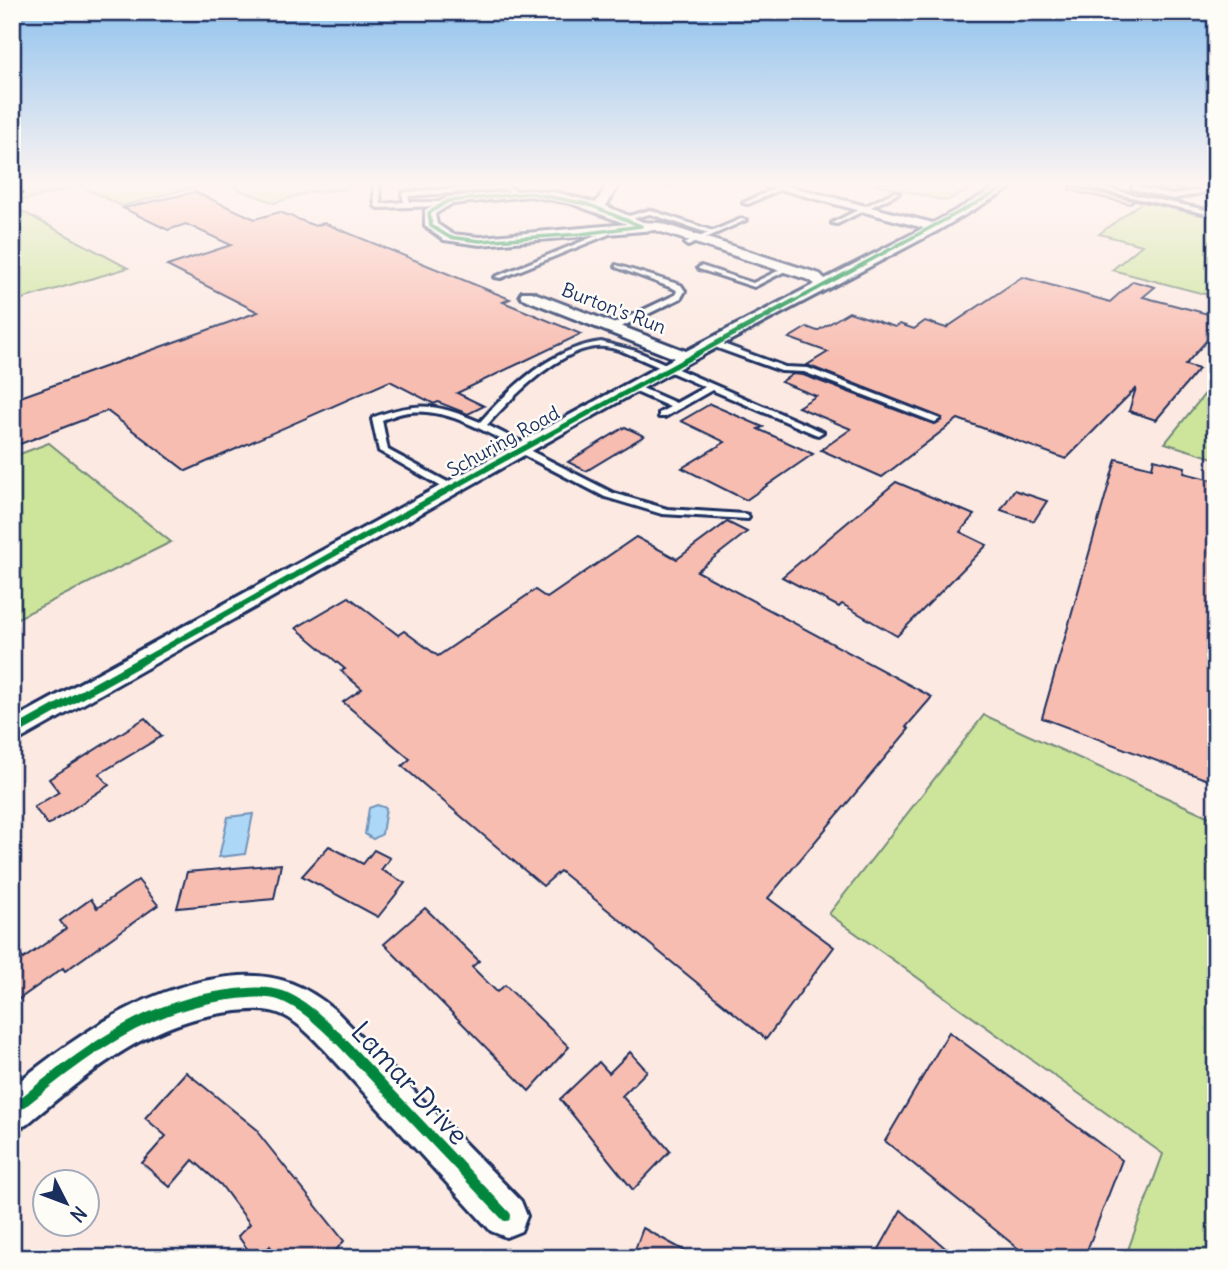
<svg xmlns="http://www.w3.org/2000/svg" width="1228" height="1270" font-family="Delius,sans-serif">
  <rect width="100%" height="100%" fill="#fce9e2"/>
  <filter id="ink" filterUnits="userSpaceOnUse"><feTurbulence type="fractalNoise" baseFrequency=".0143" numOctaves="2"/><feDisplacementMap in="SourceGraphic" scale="14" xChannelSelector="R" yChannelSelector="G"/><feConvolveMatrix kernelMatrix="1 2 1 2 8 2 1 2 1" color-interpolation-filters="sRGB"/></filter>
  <g filter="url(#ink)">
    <g fill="#cce59b" stroke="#748a7c" stroke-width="2">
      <polygon points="12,183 209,183 122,206 81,186 12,203"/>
      <polygon points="223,183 349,183 347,189 309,192 274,203"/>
      <polygon points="871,183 970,183 978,185 946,201"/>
      <polygon points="1142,202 1216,216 1216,297 1112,270 1142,245 1099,234"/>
      <polygon points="12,206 128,268 12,302"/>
      <polygon points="1216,380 1216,459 1165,443"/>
      <polygon points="49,443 171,542 12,621 12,457"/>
      <polygon points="984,715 1216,820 1216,1258 1125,1258 1163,1154 829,914"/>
    </g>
    <g fill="#acd7f7" stroke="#7294ba" stroke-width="2">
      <polygon points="377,805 386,808 382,834 373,839 365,834 369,808"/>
      <polygon points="253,814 245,854 219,857 228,817"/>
    </g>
    <g fill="#f8bdb1" stroke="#1b2f5e" stroke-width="2">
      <polygon points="1069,186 1134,200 1130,204 1069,190"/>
      <polygon points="195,192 255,219 280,212 315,226 324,223 510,299 503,302 581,334 457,393 484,406 468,414 438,402 434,404 390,381 186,471 107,411 12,447 12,400 258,312 167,266 231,245 186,224 168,230 123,208"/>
      <polygon points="1022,277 1110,302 1133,281 1155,287 1143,297 1216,316 1216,330 1185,365 1199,369 1156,420 1129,411 1136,388 1066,459 958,419 882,477 821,450 851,429 798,407 816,396 781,382 793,374 803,375 934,424 942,418 807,365 828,352 789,338 807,327 817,331 849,312 895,327 900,324 914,329 925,321 946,328"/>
      <polygon points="710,404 763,427 758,429 813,454 746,500 682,468 725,442 681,421"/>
      <polygon points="625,427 644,436 586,471 568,462"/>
      <polygon points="1116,459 1152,468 1154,459 1185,467 1184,473 1216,481 1216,783 1042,718"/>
      <polygon points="896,482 974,515 960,532 987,545 897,636 842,604 839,607 782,577"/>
      <polygon points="1014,490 1047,501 1034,521 1001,510"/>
      <polygon points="727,522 747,532 697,571 932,697 906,727 909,729 768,898 834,947 766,1039 560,871 543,886 402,766 410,759 343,702 362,689 341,671 345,669 296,628 349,597 398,635 404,631 438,656 535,590 547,598 636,537 677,559"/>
      <polygon points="145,718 162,736 99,774 109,785 48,825 34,807 59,792 49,779"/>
      <polygon points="329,846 363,864 374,850 390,858 381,870 405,883 378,917 302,876"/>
      <polygon points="281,864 274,899 177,908 187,872"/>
      <polygon points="138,880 158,905 65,971 63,968 12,1004 12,942 23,959 66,929 60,921 91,899 97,908"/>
      <polygon points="425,908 479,961 472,967 497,992 505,985 569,1047 529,1091 384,944"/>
      <polygon points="949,1032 1122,1160 1084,1258 1030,1258 885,1141"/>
      <polygon points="630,1052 647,1071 622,1096 670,1151 633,1190 560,1099 599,1062 609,1073"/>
      <polygon points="186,1072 259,1131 258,1133 344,1241 329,1258 279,1258 270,1246 259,1258 254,1258 238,1236 250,1224 221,1185 193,1160 170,1187 142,1163 166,1136 145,1118"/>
      <polygon points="901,1210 957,1258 874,1258"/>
      <polygon points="643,1228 698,1258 632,1258"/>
    </g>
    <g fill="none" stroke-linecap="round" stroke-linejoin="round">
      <g stroke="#1b2f5e" stroke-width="6">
        <g id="service">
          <polygon points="373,183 379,183 381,204 404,202 402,194 405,192 505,185 520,193 515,194 504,189 408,196 410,202 440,202 443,204 440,206 378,208 375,206"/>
          <polygon points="664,183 671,183 668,185"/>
          <polygon points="787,183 795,183 748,204 743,203"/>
          <polygon points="1069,183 1079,183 1216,212 1216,216"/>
          <path d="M1134,183L1205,185L1208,187L1206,188L1216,190V194L1205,192L1173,199L1132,189ZM1140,184L1142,185L1203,189L1173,195L1137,187Z"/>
          <polygon points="894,192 899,193 837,224 832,223"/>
          <polygon points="650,210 713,231 741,219 746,220 688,246 685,244 686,243 708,233 650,214 625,220 622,218"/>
          <polygon points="615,228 617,231 501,278 495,277"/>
          <polygon points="616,265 681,285 685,291 681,298 615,330 609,330 609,326 675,295 677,291 675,289 616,267"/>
          <polygon points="701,266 753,283 786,267 791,268 754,287 699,269 698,268"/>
          <polygon points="709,341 715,341 785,367 808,368 940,419 935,422 932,421 804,372 781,371 709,345"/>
          <path d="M601,342L636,351L823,432L818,435L815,434L712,390L665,417H659V413L670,407L629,389V385H635L676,403L705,387C685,378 665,370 645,361C633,356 619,348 605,347C565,342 511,398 487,425L521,442L525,448L613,493L667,509L744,514L748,515L749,517L748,519L662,514L605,497L518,452L514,446C481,430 447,408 409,412C399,413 390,417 382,420L388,450L455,486V490H447L379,451L372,419L374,417C418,401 437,404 480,422C512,386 552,348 601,342Z"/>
        </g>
      </g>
      <g stroke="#1b2f5e" stroke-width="6">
        <g id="minor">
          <path d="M608,183H620L606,206L643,222L660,223L820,274L825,279L924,228L757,183H776L933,223L1005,183H1019L939,230L693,360L12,744V720L674,358L522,298L520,295L522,292H532L686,351L815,284L809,280L655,230L480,245L444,240L425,226V210L448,197L530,190L559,193L596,203ZM530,196L570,203L627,224L480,237L452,234L437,224L435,214L451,204Z"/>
          <path d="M240,976C279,974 306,986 336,1011L521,1201L527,1216L521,1231L506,1237L491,1231L325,1050C312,1037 296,1019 278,1013C264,1008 245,1010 230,1012C146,1022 89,1073 26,1125L12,1130V1087C80,1033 151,982 240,976Z"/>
        </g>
      </g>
      <use href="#service" fill="#fdfcf7" fill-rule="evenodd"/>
      <use href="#minor" fill="#fdfcf7" fill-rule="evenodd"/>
      <g stroke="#fdfcf7" stroke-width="6">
        <g id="cycleway-far4">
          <polygon points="530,193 587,204 641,226 581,234 480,241 449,237 431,226 429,213 448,201"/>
          <polyline points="791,303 1013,183"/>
        </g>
      </g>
      <g stroke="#fdfcf7" stroke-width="8">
        <polyline id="cycleway-far3" points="506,458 794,301"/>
      </g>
      <g stroke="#fdfcf7" stroke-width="10">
        <polyline id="cycleway-far2" points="142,661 509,456"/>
      </g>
      <g stroke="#fdfcf7" stroke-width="12">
        <polyline id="cycleway-far1" points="12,733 145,659"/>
      </g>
      <g stroke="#fdfcf7" stroke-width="15">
        <path id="cycleway" d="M12,1111C78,1058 142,1005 229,995C245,993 266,990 282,996C303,1004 321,1022 337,1037L506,1216"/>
      </g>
      <use href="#cycleway-far4" stroke="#00873e" stroke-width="3.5"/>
      <use href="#cycleway-far3" stroke="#00873e" stroke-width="5"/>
      <use href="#cycleway-far2" stroke="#00873e" stroke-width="6"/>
      <use href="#cycleway-far1" stroke="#00873e" stroke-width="8"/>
      <use href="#cycleway" stroke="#00873e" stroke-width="10"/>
    </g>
  </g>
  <linearGradient id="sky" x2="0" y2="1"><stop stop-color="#90c2ee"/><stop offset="0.51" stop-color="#fef5f2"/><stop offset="1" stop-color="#fef5f2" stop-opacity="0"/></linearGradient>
  <rect width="1228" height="361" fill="url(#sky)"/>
  <g text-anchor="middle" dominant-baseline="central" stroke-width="5" stroke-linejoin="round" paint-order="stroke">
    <g font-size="19" fill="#1b2f5e" stroke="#fdfcf7">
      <text transform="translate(614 308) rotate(21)">Burton's Run</text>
      <text transform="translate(503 441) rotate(-29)">Schuring Road</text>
    </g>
    <g font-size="28" fill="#1b2f5e" stroke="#fdfcf7">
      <text transform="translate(410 1083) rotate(47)">Lamar Drive</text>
    </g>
  </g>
  <rect width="1228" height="1270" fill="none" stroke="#fdfcf7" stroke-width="42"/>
  <rect x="21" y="21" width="1186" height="1228" fill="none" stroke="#1b2f5e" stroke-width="2.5" filter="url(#ink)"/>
  <g transform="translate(66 1203) rotate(132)"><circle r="33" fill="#fdfcf7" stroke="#a3aaba" stroke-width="2"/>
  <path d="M0-5L12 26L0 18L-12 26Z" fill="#1b2f5e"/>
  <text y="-10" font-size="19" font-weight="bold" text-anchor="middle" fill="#1b2f5e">N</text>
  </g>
</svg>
